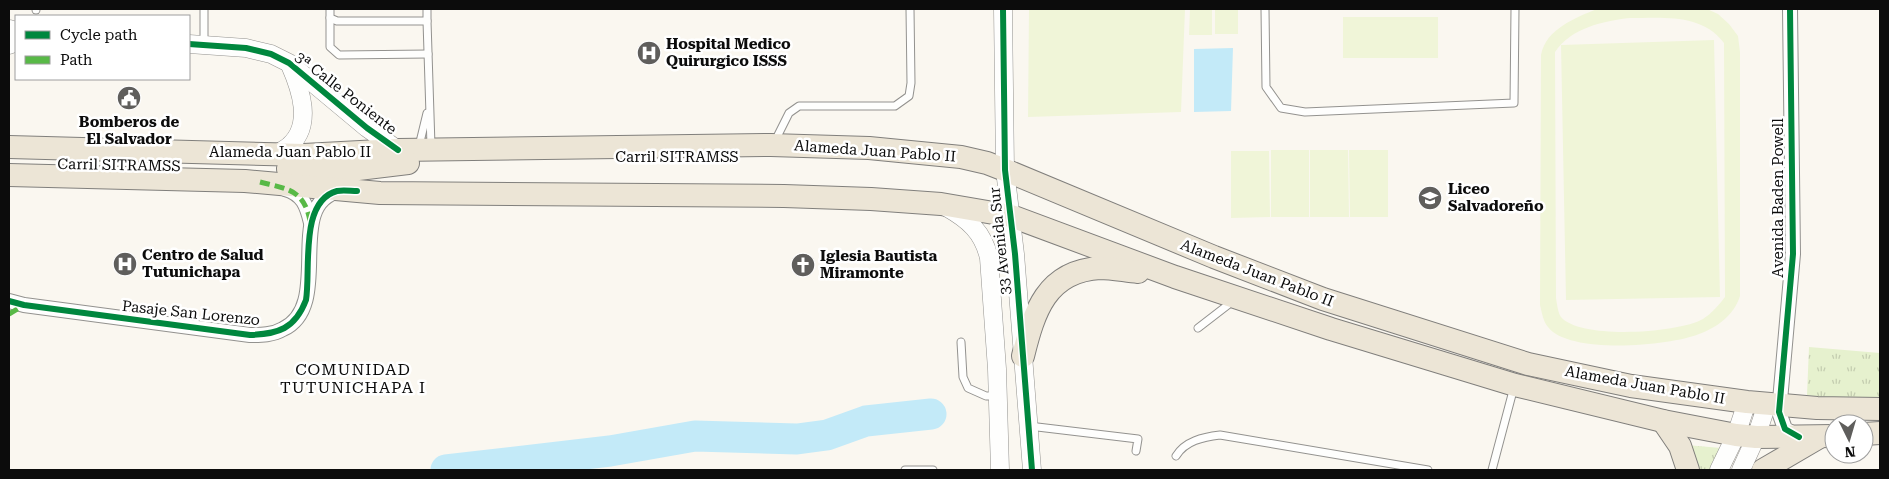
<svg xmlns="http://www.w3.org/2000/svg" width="1889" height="479" font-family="'Roboto Serif',serif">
  <defs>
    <pattern id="grass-tufts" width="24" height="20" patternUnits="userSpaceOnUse" patternTransform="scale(1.25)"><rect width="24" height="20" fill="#e6f1ce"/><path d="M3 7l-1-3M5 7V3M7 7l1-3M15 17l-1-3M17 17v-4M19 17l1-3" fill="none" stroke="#c4cdb0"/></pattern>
  </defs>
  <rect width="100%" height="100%" fill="#faf7f0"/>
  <g fill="url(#grass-tufts)">
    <polygon points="1809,347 1880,353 1880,397 1818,397 1807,395"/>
    <polygon points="1686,445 1721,448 1714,470 1693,470"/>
  </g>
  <g fill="#f0f5d8" fill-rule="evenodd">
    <polygon points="1029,9 1185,9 1181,112 1028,117"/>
    <polygon points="1190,9 1212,9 1212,35 1189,35"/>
    <rect x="1215" y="9" width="23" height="25"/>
    <path d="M1597,9H1707L1718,14L1729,24L1738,36L1740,52V296C1734,315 1718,327 1699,334C1670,346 1569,355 1548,327C1543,321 1542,313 1540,305L1541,55C1546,29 1575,18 1597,9ZM1630,18C1662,18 1702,13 1724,43L1725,297C1719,305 1712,313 1703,319C1679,333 1580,340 1561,317C1558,313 1557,304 1556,298L1555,52C1571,28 1603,21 1630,18Z"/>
    <rect x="1343" y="17" width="95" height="41"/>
    <polygon points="1714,40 1720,297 1566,300 1561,45"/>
    <polygon points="1309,150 1309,217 1271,217 1271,150"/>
    <polygon points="1310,150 1348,150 1349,217 1310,217"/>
    <polygon points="1349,150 1388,150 1388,217 1350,217"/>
    <polygon points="1231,151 1269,151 1270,217 1231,218"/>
  </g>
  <polygon fill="#c3eaf8" points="1233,48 1231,111 1194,112 1194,49"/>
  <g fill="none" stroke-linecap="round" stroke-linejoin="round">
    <polyline stroke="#c3eaf8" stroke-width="31" points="446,470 610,451 695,436 797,439 827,435 866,421 931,414"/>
    <g stroke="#93928f" stroke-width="9">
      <g id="service">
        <polyline points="204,9 204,45"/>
        <polyline points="330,9 330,18 337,21 427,21 431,146"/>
        <polyline points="427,9 427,21"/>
        <polyline points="1265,9 1266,87 1281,108 1305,112 1514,103 1515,9"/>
        <polyline points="36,10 36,9"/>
        <polyline points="330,18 330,47 339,55 428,54"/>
        <polyline points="775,141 789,113 799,106 895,106 909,96 911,83 910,9"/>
        <polyline points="419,146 427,113"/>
        <polyline points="1198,328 1233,301"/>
        <polyline points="961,342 963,377 968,388 986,396 997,396"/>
        <polyline points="1029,426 1138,439 1136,451"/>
        <path d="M1176,456C1185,441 1203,437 1220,435L1428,470"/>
        <polyline points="905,470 933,470"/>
        <polyline points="1492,470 1514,387"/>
      </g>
    </g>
    <g stroke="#93928f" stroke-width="16">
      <g id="minor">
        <polyline points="1790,9 1793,254 1779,412 1785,429 1796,435"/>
        <path d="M285,189C303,194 307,206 311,223"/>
        <path d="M9,301L24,305L250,335C261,335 273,335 283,329C335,305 282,203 340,191"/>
      </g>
    </g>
    <g stroke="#93928f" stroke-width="19">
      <g id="tertiary">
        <polyline points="1003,9 1005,170 1015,254 1032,470"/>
        <polyline points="9,29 16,31"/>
        <polyline points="189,44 246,48 271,54 289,63 367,128 398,150"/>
        <polyline points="9,45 16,42"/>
        <path d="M276,155C280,152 285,149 289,146C313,125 301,90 290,65"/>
        <path d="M946,207C969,220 983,232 989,258L997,369L1000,470"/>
        <polyline points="1719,470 1736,435 1747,402"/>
        <polyline points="1741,470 1756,437 1767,404"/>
      </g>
    </g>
    <g stroke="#807f7c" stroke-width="24">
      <g id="primary">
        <polyline points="9,147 304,155 398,150 771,145 869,148 961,157 987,163 1005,170 1214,257 1323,299 1528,364 1631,386 1747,402 1817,408 1880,409"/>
        <polyline points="288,169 350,170 408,163"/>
        <polyline points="9,175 245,181 380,193 784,196 871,199 941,204 1011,216 1175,277 1331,329 1515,385 1663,421 1736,435 1756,437 1834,436"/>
        <path d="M1023,356C1034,312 1046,271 1100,268C1112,268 1126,271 1138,272"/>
        <polyline points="1663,421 1680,446 1688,470"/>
        <polyline points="1864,434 1880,433"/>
        <polyline points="1763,470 1818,438"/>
      </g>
    </g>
    <use href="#service" stroke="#fefefd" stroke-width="7"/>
    <use href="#minor" stroke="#fefefd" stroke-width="14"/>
    <use href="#tertiary" stroke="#fefefd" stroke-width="18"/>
    <use href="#primary" stroke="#ece5d6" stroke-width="22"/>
    <g stroke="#58b947" stroke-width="5" stroke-dasharray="10 5" stroke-linecap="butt">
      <path d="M260,182C287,189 304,189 310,221"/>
      <polyline points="9,314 24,305"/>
    </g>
    <g stroke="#fff" stroke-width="9">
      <g id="cycleway">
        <polyline points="1003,9 1005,170 1015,254 1032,470"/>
        <polyline points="1790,9 1793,254 1779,412 1785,429 1799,437"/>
        <polyline points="189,44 246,48 271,54 289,63 367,128 398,150"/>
        <path d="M9,301L24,305L250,335C278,334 295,329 306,300C311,270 299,201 337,191C343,190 351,191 357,191"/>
      </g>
    </g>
    <use href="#cycleway" stroke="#00873e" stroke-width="6"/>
  </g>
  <defs>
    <g id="hospital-disc" transform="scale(1.25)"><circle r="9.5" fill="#5f5e5c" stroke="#fff"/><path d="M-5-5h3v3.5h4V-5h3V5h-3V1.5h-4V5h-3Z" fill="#fff"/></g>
    <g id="civic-disc" transform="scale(1.25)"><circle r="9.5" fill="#5f5e5c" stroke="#fff"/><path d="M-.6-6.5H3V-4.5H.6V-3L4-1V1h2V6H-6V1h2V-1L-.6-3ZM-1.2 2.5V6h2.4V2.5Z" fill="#fff"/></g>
    <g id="school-disc" transform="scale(1.25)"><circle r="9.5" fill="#5f5e5c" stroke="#fff"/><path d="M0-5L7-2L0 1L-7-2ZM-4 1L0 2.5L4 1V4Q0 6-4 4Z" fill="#fff"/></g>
    <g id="church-disc" transform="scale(1.25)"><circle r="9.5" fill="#5f5e5c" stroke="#fff"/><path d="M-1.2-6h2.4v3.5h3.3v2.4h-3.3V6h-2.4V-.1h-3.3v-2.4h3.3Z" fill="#fff"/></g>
  </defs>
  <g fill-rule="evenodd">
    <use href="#hospital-disc" x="649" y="53"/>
    <use href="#civic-disc" x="129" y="98"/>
    <use href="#school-disc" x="1430" y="198"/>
    <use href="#hospital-disc" x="125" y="264"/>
    <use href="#church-disc" x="803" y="265"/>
  </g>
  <g text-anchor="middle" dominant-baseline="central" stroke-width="5" stroke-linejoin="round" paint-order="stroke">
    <g font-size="15" font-weight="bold" fill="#0c0c0c" stroke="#fff" text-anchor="start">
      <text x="666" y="44">Hospital Medico<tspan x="666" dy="17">Quirurgico ISSS</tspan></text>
      <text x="129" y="122" text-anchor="middle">Bomberos de<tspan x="129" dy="17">El Salvador</tspan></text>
      <text x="1448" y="189">Liceo<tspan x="1448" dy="17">Salvadoreño</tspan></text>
      <text x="142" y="255">Centro de Salud<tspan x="142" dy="17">Tutunichapa</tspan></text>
      <text x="820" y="256">Iglesia Bautista<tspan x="820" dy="17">Miramonte</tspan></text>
    </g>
    <g font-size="15" fill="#0c0c0c" stroke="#fff">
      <text transform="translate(346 93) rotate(38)">3ª Calle Poniente</text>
      <text transform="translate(875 151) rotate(4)">Alameda Juan Pablo II</text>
      <text x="290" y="152">Alameda Juan Pablo II</text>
      <text x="677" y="157">Carril SITRAMSS</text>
      <text transform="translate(119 165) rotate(1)">Carril SITRAMSS</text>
      <text transform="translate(1778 198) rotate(-90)">Avenida Baden Powell</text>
      <text transform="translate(1000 241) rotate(-96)">33 Avenida Sur</text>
      <text transform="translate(1257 273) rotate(21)">Alameda Juan Pablo II</text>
      <text transform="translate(191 313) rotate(6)">Pasaje San Lorenzo</text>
      <text transform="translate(1645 385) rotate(10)">Alameda Juan Pablo II</text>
    </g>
    <g font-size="16" letter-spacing="1" fill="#0c0c0c" stroke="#fff">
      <text x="353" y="369">COMUNIDAD<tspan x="353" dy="18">TUTUNICHAPA I</tspan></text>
    </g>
  </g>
  <rect width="1889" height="479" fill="none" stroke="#0c0c0c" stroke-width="20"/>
  <rect x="15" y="15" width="175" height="65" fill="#ffffff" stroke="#9e9e9e"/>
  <rect x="25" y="31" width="25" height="8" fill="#00873e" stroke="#9e9e9e"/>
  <text x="60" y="40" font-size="15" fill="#0c0c0c">Cycle path</text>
  <rect x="25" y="56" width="25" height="8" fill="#58b947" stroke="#9e9e9e"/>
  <text x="60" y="65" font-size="15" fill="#0c0c0c">Path</text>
  <g transform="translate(1849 439) rotate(175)"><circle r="24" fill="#ffffff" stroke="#9e9e9e"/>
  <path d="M0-4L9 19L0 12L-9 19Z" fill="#5f5e5c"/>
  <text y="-8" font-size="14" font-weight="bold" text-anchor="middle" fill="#0c0c0c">N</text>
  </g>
</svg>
